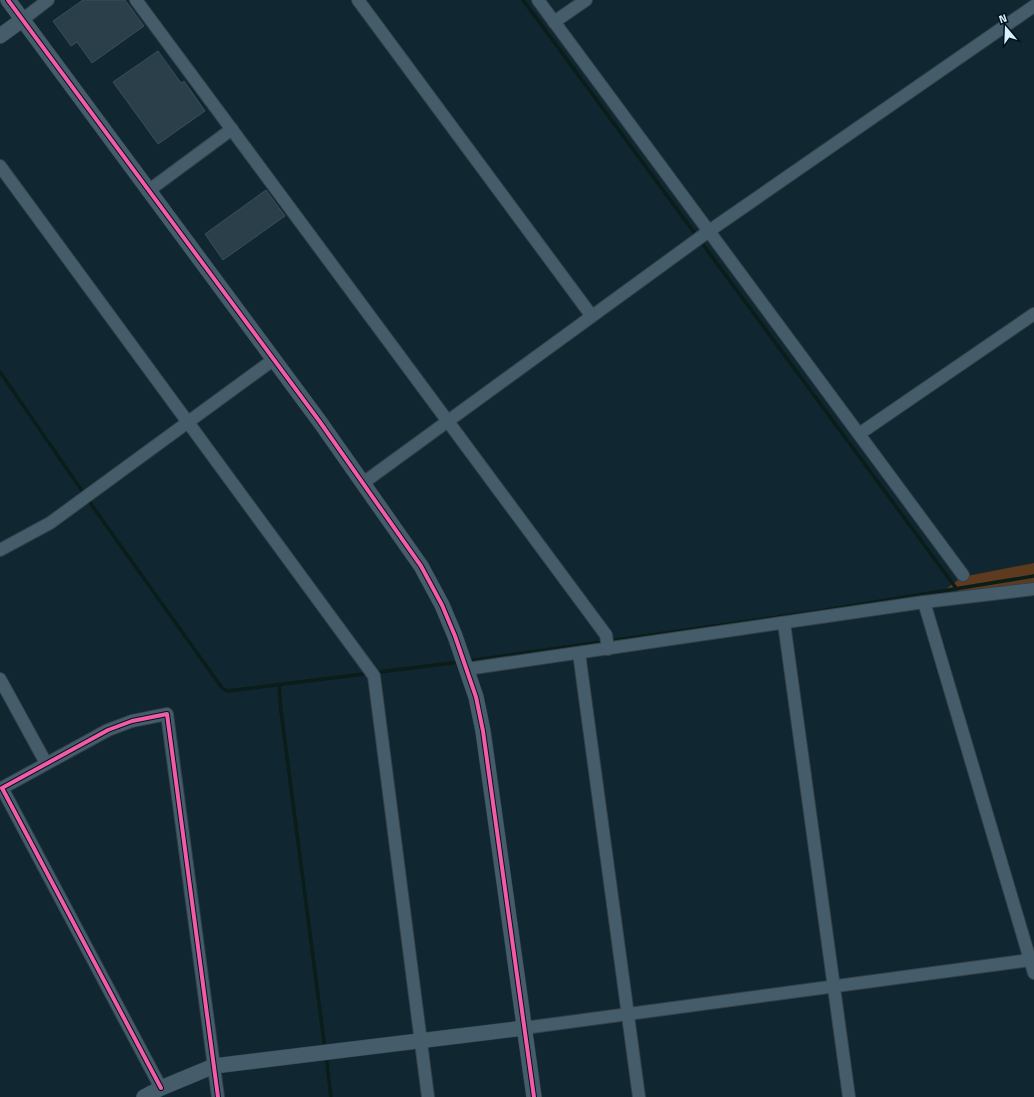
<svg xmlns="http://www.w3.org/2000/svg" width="1034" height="1097" font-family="'Titillium Web',sans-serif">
  <rect width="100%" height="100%" fill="#102630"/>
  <polygon fill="#5e3a1e" points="1034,563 1034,587 976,593 946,589 962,577"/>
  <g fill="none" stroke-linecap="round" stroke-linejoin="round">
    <g stroke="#0a1d19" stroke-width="3.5">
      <polyline points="523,0 956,588"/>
      <polyline points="0,372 98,514 222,688 228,691 459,662"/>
      <polyline points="467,661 820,611 1034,576"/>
      <polyline points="279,685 281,711 325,1049"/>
      <polyline points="326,1055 331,1097"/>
    </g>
  </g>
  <g fill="#2a3f49" stroke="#384f5c">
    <polygon points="83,0 125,0 144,26 92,63 77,42 71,46 53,21"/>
    <polygon points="158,51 181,83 184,81 205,111 158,144 113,82"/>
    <polygon points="266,190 285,216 223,260 205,234"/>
  </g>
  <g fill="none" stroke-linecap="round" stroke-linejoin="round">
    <g stroke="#324149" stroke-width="14">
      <g id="minor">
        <polyline points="136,0 606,635 608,649"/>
        <polyline points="358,0 591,315"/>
        <polyline points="538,0 963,575"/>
        <polyline points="22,20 48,0"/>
        <polyline points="554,22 586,0"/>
        <polyline points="0,166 374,676 428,1097"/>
        <polyline points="148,191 232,129"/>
        <polyline points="859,434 1034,314"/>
        <polyline points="363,483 709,231 1034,6"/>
        <polyline points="0,550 50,523 273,360"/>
        <polyline points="924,602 1034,973"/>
        <polyline points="784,623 849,1097"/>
        <polyline points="579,653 639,1097"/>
        <polyline points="467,669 924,602 1034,589"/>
        <polyline points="0,679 46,763"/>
        <polyline points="524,1028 1030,960"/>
        <polyline points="161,1088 2,788 108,730 132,721 167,714 218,1097"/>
      </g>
    </g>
    <g stroke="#324149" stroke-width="16">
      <g id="tertiary">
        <polyline points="8,0 320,422 421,566 442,605 455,636 476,697 483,731 534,1097"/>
        <polyline points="0,36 22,20"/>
        <polyline points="144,1097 161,1088 214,1066 524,1028"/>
      </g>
    </g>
    <use href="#minor" stroke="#455d6b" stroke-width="12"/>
    <use href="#tertiary" stroke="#455d6b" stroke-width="15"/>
    <g stroke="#00121e" stroke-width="6">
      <g id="cycleway">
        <polyline points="8,0 320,422 421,566 442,605 455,636 476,697 483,731 534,1097"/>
        <polyline points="161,1088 2,788 108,730 132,721 167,714 218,1097"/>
      </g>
    </g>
    <use href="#cycleway" stroke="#f35aa7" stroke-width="4"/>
  </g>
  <g transform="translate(1006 28) rotate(341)" stroke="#00121e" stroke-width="3" paint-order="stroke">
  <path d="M0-3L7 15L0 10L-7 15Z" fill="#dbf0fd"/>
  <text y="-6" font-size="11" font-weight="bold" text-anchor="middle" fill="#dbf0fd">N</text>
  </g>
</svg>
